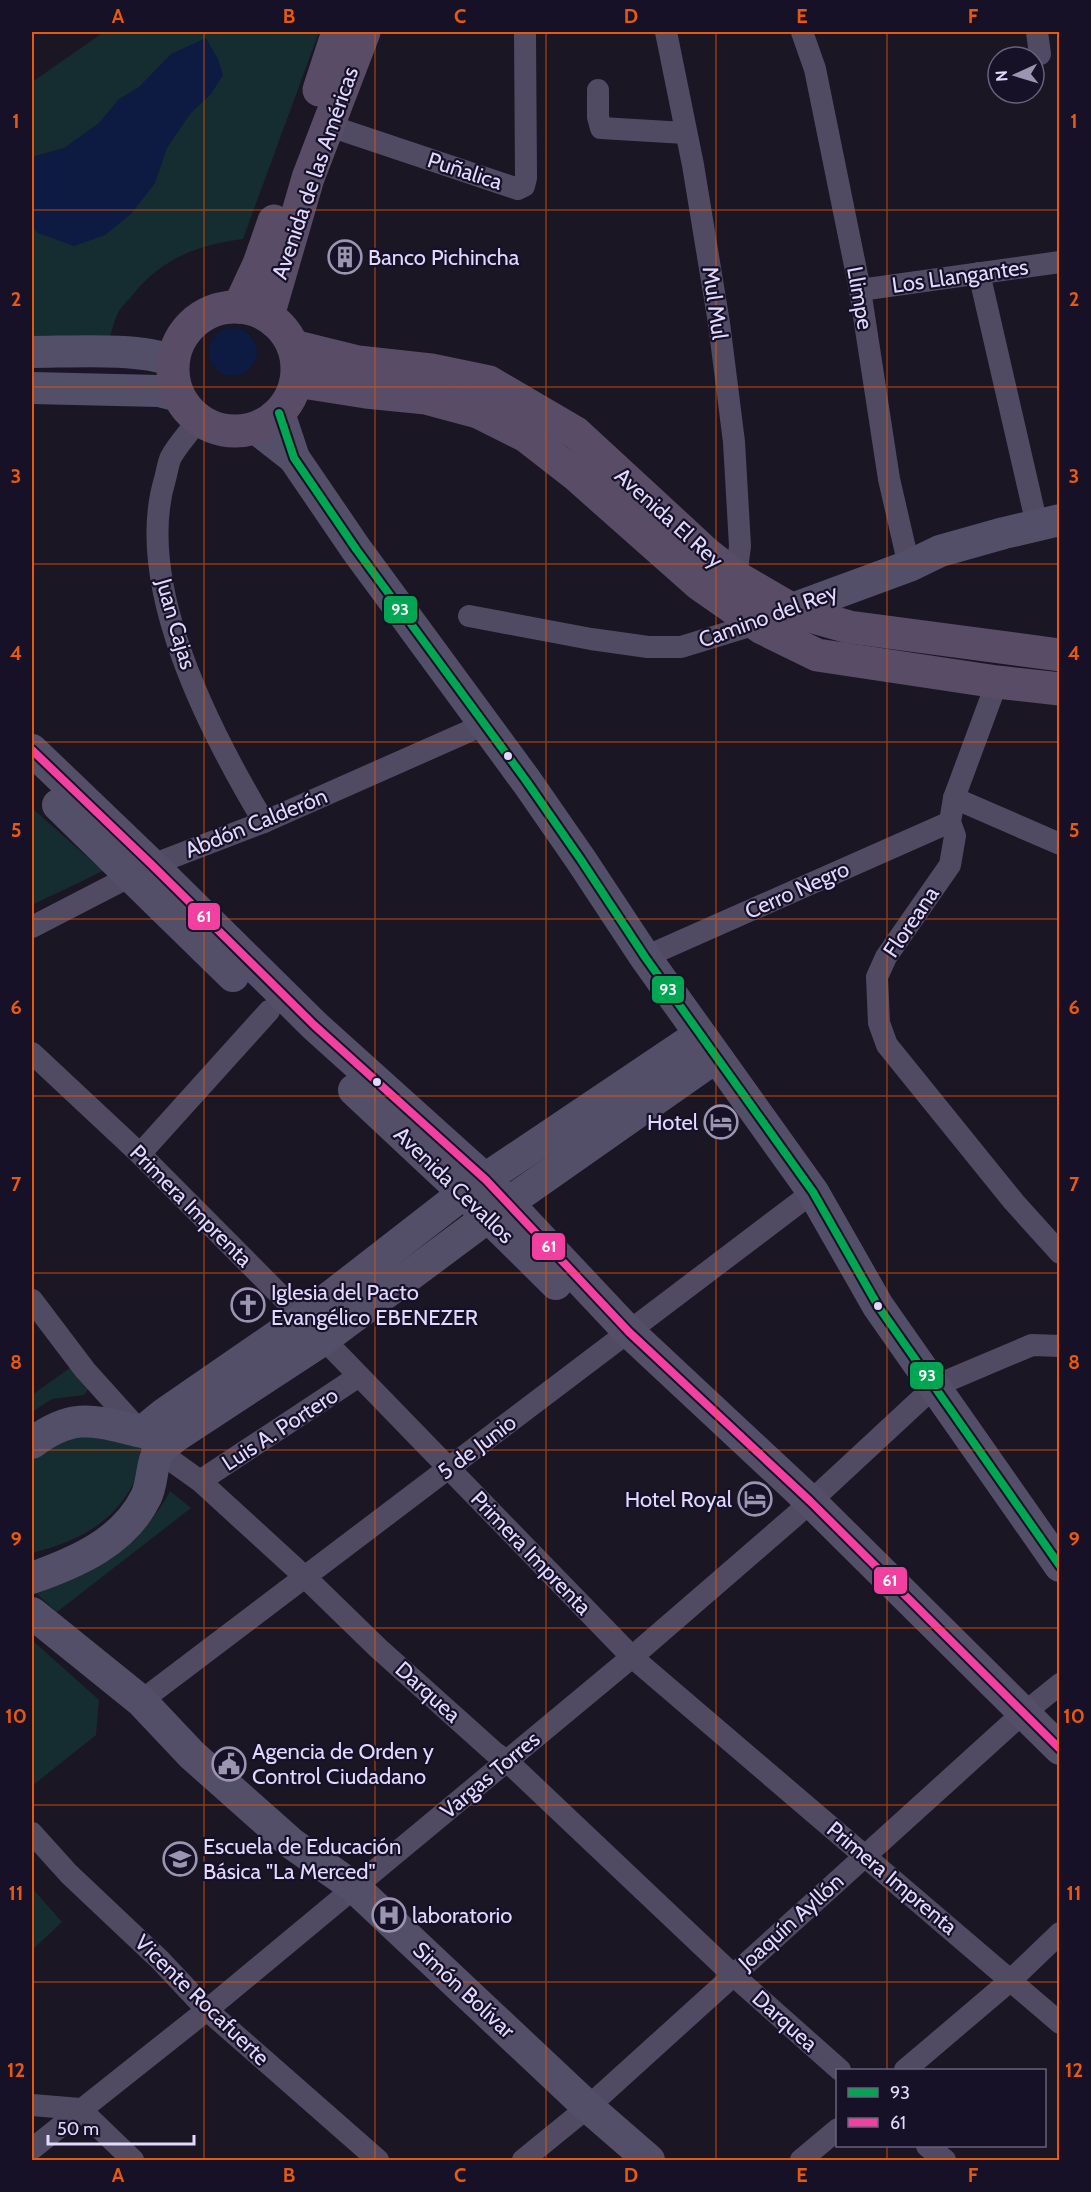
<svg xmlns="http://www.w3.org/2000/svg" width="1091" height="2192" font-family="Cabin,sans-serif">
  <rect width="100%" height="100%" fill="#1a1623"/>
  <g fill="#152c30">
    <path d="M104,32H319L243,239C197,245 160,259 131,297C126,302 120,308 117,315C114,322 112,330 110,337L32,338V82Z"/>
    <polygon points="32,808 103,871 32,905"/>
    <polygon points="74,1365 91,1385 84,1395 52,1399 32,1412 32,1395"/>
    <path d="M121,1420L146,1451C128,1513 92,1538 32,1553V1439Z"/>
    <path d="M170,1491L191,1508L57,1612L37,1594C93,1569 140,1548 170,1491Z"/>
    <polygon points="32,1640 99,1700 96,1735 32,1786"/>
    <polygon points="32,1888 62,1922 32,1950"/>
  </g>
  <g fill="#0d1a42">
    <polygon points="206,38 218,59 223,75 211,94 190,114 167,148 155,183 131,214 105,235 74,246 38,233 32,226 32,159 35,156 64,148 99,123 119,99 139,87 171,54"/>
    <circle cx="233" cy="352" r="24"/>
  </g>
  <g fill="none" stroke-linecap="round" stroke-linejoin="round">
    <g stroke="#504b63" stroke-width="22">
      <polyline points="666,32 693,165 719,323 734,442 740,546 736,577"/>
      <polyline points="802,32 815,69 860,290 889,479 909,566"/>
      <polyline points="1037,32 1040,54"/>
      <polyline points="598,90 598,117 601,128 685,133"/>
      <polyline points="327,125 518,189 524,186 526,178 525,32"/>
      <polyline points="979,273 1037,525"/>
      <polyline points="860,290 1060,262"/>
      <path d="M198,420C190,432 178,444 171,457C168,463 167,472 165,479C133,585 210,732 264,822"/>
      <polyline points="469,616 591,639 648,647 681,647 756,624"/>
      <polyline points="997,682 954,798 950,822 955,836 950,865 886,957 877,977 879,1023 887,1045 1014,1202 1060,1253"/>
      <polyline points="954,798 1060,844"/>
      <polyline points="32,927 152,865 264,822 483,725"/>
      <polyline points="645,957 950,822"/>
      <polyline points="32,1053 140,1154 303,1318 632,1657 1060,2023"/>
      <polyline points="140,1154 269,1011"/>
      <polyline points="32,1300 85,1370 158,1451 200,1481 305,1577 378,1648 494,1752 507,1761 733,1975 840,2070"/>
      <polyline points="200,1481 359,1376"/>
      <polyline points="141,1701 813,1192"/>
      <polyline points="32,1833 69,1874 160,1960 207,2010 378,2160"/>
      <polyline points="905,2070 1011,1980 1060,1933"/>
      <polyline points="32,2105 80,2109 133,2160"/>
      <polyline points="927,2146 945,2160"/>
      <polyline points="32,2149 207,2010 632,1657 796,1515 935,1386 1032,1345 1060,1346"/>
      <polyline points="523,2160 588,2107 1013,1722 1060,1684"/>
      <polyline points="801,2160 838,2129"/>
    </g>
    <g stroke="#544f69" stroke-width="32">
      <path d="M32,352C70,352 138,347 173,361"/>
      <polyline points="32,388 159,391 179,396"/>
      <polyline points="279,413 294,458 356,549 527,782 581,860 645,957 813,1192 878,1306 1060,1566"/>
      <polyline points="257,429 294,458"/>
      <polyline points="776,615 909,566 940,551 1004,533 1060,520"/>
      <polyline points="32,750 152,865 314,1025 486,1180 629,1332 810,1501 1060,1749"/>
      <polyline points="58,805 233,976"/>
      <polyline points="354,1090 464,1193 556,1284"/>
      <path d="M32,1443C74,1411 95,1421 142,1432L164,1414L303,1318L464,1193L699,1035"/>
      <path d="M32,1578C77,1562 124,1542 146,1497C153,1483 151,1465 158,1452C161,1446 171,1441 176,1436L324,1339L488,1217L716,1057"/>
      <polyline points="32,1613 141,1701 192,1755 291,1843 354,1887 588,2107 649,2160"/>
    </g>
    <g stroke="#594c67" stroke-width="33">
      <polyline points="319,90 338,32"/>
      <circle cx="235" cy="369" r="62"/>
      <polyline points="239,307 259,264 274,221"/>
      <polyline points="268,316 308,178 364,32"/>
      <polyline points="293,346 358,362 431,370 489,382 576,433 707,554 736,577 796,612 849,627 1060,655"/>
      <polyline points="296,381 366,392 426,398 478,412 526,436 576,475 699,584 762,628 817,655 997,682 1060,689"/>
    </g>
    <g stroke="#171128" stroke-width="12">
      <polyline id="bus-1" points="279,413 294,458 356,549 527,782 581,860 645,957 813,1192 878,1306 1060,1566"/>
    </g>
    <g stroke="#171128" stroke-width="12">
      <polyline id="bus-2" points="32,750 152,865 314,1025 486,1180 629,1332 810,1501 1060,1749"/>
    </g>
    <use href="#bus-1" stroke="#00a651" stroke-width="8"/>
    <use href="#bus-2" stroke="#f240a1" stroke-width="8"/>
  </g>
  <path fill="none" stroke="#e8590c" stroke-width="1.5" stroke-opacity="0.55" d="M204,32V2160M375,32V2160M546,32V2160M716,32V2160M887,32V2070M32,210H1060M32,387H1060M32,564H1060M32,742H1060M32,919H1060M32,1096H1060M32,1273H1060M32,1450H1060M32,1628H1060M32,1805H1060M32,1982H1060M887,2146V2160"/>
  <defs>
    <g id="building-ring" transform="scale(1.725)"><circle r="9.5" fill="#171128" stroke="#9b95b1" stroke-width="1.5"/><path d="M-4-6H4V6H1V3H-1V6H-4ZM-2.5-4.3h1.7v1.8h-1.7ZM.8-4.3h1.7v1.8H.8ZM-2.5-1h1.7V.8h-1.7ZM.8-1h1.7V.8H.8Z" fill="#9b95b1"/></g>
    <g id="hotel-ring" transform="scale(1.725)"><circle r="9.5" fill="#171128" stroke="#9b95b1" stroke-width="1.5"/><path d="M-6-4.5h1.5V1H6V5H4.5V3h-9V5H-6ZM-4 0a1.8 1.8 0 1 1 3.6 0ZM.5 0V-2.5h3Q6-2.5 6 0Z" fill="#9b95b1"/></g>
    <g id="church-ring" transform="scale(1.725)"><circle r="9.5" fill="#171128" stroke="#9b95b1" stroke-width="1.5"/><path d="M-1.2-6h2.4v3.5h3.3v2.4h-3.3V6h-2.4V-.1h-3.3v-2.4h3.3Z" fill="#9b95b1"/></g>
    <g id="civic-ring" transform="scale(1.725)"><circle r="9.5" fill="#171128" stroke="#9b95b1" stroke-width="1.5"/><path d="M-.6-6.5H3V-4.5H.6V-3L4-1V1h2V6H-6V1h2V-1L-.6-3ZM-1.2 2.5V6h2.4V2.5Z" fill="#9b95b1"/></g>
    <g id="school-ring" transform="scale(1.725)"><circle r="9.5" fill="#171128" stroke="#9b95b1" stroke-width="1.5"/><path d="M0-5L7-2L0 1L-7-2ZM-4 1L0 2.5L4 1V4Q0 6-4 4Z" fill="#9b95b1"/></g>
    <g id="hospital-ring" transform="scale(1.725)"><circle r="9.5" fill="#171128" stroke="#9b95b1" stroke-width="1.5"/><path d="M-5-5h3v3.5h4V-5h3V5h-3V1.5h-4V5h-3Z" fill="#9b95b1"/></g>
  </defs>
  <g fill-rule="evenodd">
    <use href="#building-ring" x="345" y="257"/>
    <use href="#hotel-ring" x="721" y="1122"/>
    <use href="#church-ring" x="248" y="1305"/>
    <use href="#hotel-ring" x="755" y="1499"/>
    <use href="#civic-ring" x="229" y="1764"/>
    <use href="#school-ring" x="180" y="1859"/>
    <use href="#hospital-ring" x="389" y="1915"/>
  </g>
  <g fill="#e1d9fe" stroke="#171128" stroke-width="2">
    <circle cx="508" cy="756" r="5"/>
    <circle cx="377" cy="1082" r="5"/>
    <circle cx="878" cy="1306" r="5"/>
  </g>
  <g text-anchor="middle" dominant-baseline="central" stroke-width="4.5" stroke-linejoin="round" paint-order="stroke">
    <g font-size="22" fill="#e1d9fe" stroke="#171128">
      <text transform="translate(465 171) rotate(18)">Puñalica</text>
      <text transform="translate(315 173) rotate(-71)">Avenida de las Américas</text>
      <text transform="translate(960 276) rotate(-8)">Los Llangantes</text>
      <text transform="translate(860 298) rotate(80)">Llimpe</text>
      <text transform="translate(715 303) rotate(82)">Mul Mul</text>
      <text transform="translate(669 518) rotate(42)">Avenida El Rey</text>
      <text transform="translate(768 616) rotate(-20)">Camino del Rey</text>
      <text transform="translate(176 624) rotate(74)">Juan Cajas</text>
      <text transform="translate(256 823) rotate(-22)">Abdón Calderón</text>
      <text transform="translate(797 890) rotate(-24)">Cerro Negro</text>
      <text transform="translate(911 922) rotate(-56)">Floreana</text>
      <text transform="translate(454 1185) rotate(44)">Avenida Cevallos</text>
      <text transform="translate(191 1206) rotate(45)">Primera Imprenta</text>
      <text transform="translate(280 1429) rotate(-33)">Luis A. Portero</text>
      <text transform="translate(477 1447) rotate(-37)">5 de Junio</text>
      <text transform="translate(531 1553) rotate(46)">Primera Imprenta</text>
      <text transform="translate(428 1692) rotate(42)">Darquea</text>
      <text transform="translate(490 1775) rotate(-40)">Vargas Torres</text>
      <text transform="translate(892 1878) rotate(40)">Primera Imprenta</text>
      <text transform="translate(791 1922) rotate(-42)">Joaquín Ayllón</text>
      <text transform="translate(464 1990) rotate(43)">Simón Bolívar</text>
      <text transform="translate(202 2000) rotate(44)">Vicente Rocafuerte</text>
      <text transform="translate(785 2021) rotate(42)">Darquea</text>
    </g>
    <g font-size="22" fill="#e1d9fe" stroke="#171128" text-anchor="start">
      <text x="368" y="257">Banco Pichincha</text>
      <text x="698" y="1122" text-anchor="end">Hotel</text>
      <text x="271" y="1292">Iglesia del Pacto<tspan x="271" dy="25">Evangélico EBENEZER</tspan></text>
      <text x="732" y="1499" text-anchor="end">Hotel Royal</text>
      <text x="252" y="1751">Agencia de Orden y<tspan x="252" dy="25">Control Ciudadano</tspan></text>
      <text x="203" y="1846">Escuela de Educación<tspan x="203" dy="25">Básica "La Merced"</tspan></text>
      <text x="412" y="1915">laboratorio</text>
    </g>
  </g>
  <g stroke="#171128" stroke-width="2">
    <rect x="383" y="595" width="35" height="29" rx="6" fill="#00a651"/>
    <rect x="187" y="902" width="34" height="29" rx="6" fill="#f240a1"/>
    <rect x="651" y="975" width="34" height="29" rx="6" fill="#00a651"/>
    <rect x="531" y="1232" width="35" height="29" rx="6" fill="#f240a1"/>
    <rect x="909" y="1361" width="35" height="29" rx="6" fill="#00a651"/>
    <rect x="873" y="1566" width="35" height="29" rx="6" fill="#f240a1"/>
  </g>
  <g font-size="16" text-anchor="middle" font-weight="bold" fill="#fff">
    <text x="400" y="615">93</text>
    <text x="204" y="922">61</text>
    <text x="668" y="995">93</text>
    <text x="549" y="1252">61</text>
    <text x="927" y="1381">93</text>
    <text x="890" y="1586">61</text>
  </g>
  <rect width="1091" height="2192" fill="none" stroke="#171128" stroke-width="66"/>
  <rect x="836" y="2069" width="210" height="78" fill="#171128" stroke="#68617e" stroke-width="1.5"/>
  <rect x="848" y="2088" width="30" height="9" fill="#00a651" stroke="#68617e" stroke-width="1.5"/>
  <text x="890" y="2099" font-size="18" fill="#e1d9fe">93</text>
  <rect x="848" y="2118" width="30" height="9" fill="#f240a1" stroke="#68617e" stroke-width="1.5"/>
  <text x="890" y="2129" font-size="18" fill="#e1d9fe">61</text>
  <g transform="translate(1016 75) rotate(266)"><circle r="28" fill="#171128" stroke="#68617e" stroke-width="1.5"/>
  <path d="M0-4.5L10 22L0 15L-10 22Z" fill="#9b95b1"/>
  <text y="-9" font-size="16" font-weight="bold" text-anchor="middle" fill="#e1d9fe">N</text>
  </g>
  <path d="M48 2135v9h146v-9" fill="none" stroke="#e1d9fe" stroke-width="3"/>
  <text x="57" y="2135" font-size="18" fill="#e1d9fe" stroke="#171128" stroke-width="4.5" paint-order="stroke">50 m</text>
  <rect x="33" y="33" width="1025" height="2126" fill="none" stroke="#e8590c" stroke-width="2"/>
  <g font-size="20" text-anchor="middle" font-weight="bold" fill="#e8590c">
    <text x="118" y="23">A</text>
    <text x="289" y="23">B</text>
    <text x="460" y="23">C</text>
    <text x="631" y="23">D</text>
    <text x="802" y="23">E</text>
    <text x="973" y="23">F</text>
    <text x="16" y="128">1</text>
    <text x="1074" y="128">1</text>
    <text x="16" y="306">2</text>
    <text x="1074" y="306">2</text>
    <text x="16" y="483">3</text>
    <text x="1074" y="483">3</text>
    <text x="16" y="660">4</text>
    <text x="1074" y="660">4</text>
    <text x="16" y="837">5</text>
    <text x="1074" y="837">5</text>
    <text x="16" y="1014">6</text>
    <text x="1074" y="1014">6</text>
    <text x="16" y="1191">7</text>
    <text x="1074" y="1191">7</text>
    <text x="16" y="1369">8</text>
    <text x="1074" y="1369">8</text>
    <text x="16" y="1546">9</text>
    <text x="1074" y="1546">9</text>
    <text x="16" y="1723">10</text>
    <text x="1074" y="1723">10</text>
    <text x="16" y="1900">11</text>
    <text x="1074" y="1900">11</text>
    <text x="16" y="2077">12</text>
    <text x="1074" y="2077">12</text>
    <text x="118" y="2182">A</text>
    <text x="289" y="2182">B</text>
    <text x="460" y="2182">C</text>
    <text x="631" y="2182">D</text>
    <text x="802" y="2182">E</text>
    <text x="973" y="2182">F</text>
  </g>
</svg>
